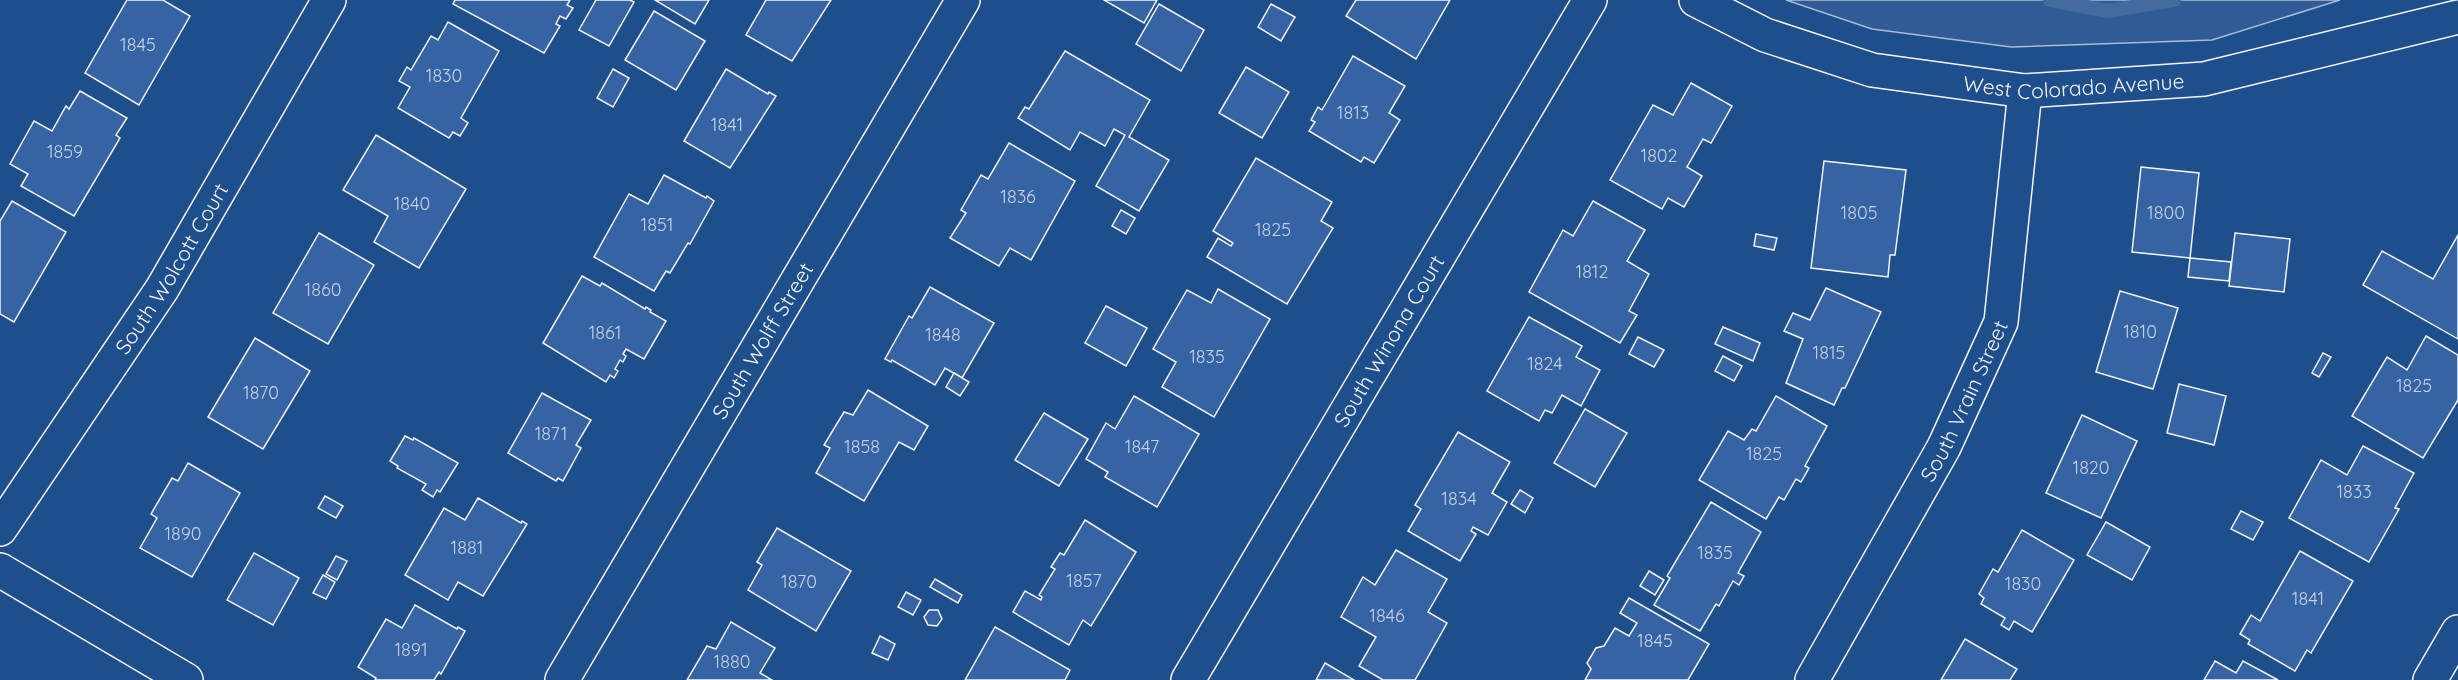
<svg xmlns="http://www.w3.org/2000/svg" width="2458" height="680" font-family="Quicksand,sans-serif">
  <rect width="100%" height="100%" fill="#1f4e8c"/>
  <polygon fill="#305b95" stroke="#a8bbd7" stroke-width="1.5" points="1786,0 2340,0 2212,40 2011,47 1872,29"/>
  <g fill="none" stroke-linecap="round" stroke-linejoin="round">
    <polyline stroke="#446ba0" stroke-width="14" points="2050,0 2108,11 2174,0"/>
  </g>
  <g fill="#3563a3" stroke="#f2f6ff" stroke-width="1.5">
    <polygon points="127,0 163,0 190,16 139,105 85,73"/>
    <polygon points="455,0 570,0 567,5 573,8 566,19 560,16 556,24 560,26 544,53 453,4"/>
    <polygon points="596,0 630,0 634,2 609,46 579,30"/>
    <polygon points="655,0 709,0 695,24"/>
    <polygon points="766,0 831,0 792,61 746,35"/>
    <polygon points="1104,0 1157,0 1144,23"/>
    <polygon points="1356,0 1450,0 1416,59 1346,16"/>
    <polygon points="1159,4 1204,30 1181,71 1136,44"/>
    <polygon points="1271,4 1295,17 1281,41 1258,27"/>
    <polygon points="654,11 705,41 676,90 625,60"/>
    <polygon points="448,22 499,51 461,118 468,123 460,136 453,132 449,138 398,108 410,87 399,81 407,67 411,70 431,36 438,40"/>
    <polygon points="1065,51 1150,100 1129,137 1169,160 1139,211 1096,186 1125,135 1114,129 1105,146 1080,132 1070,150 1018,118 1025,107 1029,109"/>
    <polygon points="1353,56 1405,86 1389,113 1400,120 1374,163 1364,157 1361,162 1309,131 1315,122 1311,120 1318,107 1322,110"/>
    <polygon points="1246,67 1289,92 1262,138 1219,113"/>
    <polygon points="613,69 629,78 613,107 597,98"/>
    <polygon points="726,69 768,94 769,92 776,96 730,168 684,141"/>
    <polygon points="1691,83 1732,106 1711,143 1703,139 1687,167 1702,176 1684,207 1668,198 1662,209 1610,180 1653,105 1673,115"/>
    <polygon points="80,91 127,118 116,135 120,138 74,216 21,186 28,174 10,164 34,121 52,131 66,106 69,109"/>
    <polygon points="376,135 466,189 419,268 374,242 388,216 343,190"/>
    <polygon points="1009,143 1075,181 1031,260 1010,248 999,266 950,238 966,213 961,210 981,175 988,179"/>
    <polygon points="1256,158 1332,202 1321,221 1333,228 1287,304 1207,257 1218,238 1231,246 1233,243 1213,231"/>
    <polygon points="1824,161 1906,170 1895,255 1890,255 1888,277 1811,268"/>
    <polygon points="2141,167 2199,173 2190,258 2132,252"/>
    <polygon points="664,175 706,198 707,196 714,201 690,244 688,243 670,273 666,271 654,291 594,257 629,194 648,204"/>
    <polygon points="12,201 66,232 14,322 0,314 0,221"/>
    <polygon points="1593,201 1645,230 1627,261 1649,274 1629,311 1637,315 1620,343 1529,292 1563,230 1573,236"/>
    <polygon points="1121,210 1135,218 1126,234 1112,226"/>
    <polygon points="319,233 374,265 328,344 273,313"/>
    <polygon points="2235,233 2290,239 2284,292 2229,286"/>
    <polygon points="1756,234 1777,238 1774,250 1754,246"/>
    <polygon points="2458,235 2458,339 2363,285 2382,251 2433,279"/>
    <polygon points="2190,258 2231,262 2229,281 2188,277"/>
    <polygon points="582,276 600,286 602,283 645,309 646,307 651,310 650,312 666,321 644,359 626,349 623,354 626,356 623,362 620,360 615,369 618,371 614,378 610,375 606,382 543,343"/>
    <polygon points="930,287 994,323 962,378 945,368 935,385 892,360 891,362 885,359 909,316 912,318"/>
    <polygon points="1826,288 1881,312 1845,388 1842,388 1834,405 1786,383 1803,339 1784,331 1793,313 1810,320"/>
    <polygon points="1218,289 1270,319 1214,417 1162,387 1176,362 1153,349 1187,290 1211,303"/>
    <polygon points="2120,291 2178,308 2153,389 2096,372"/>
    <polygon points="1106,306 1147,328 1126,366 1085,343"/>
    <polygon points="1529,317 1582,346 1576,357 1600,370 1581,406 1562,395 1552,413 1545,410 1539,421 1487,391"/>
    <polygon points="1723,327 1760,343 1753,361 1715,344"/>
    <polygon points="2426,336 2458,355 2458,400 2423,458 2352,416 2387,357 2407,370"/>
    <polygon points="1638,337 1664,350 1654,367 1629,354"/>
    <polygon points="255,338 310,371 263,449 208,417"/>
    <polygon points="2323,353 2331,357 2319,377 2312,373"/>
    <polygon points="1723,356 1742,366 1734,381 1715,371"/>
    <polygon points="954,373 969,382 960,396 946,387"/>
    <polygon points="2179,384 2226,396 2214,445 2167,433"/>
    <polygon points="868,390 928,426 914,450 899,442 864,501 816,473 830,448 824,445 844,412 853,415"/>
    <polygon points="542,393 591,420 576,445 581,448 563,481 558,478 556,481 508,453"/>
    <polygon points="1134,396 1199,434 1157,507 1105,477 1108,472 1086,459 1106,423 1115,429"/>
    <polygon points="1776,396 1827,426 1805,466 1809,468 1801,482 1796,479 1784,500 1779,497 1766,519 1699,480 1728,431 1744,440 1752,429 1756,431"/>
    <polygon points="1585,409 1627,433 1595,487 1554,463"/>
    <polygon points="1044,413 1088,439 1059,486 1015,460"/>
    <polygon points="2082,415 2137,441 2101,518 2046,493"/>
    <polygon points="1458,432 1510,462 1492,493 1507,502 1488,535 1473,527 1471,531 1476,534 1460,561 1408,531 1421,509 1415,505"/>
    <polygon points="405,436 413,440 414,438 458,463 440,492 437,490 433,497 422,490 426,484 397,468 398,466 390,461"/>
    <polygon points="2363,446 2414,473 2395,508 2399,509 2369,562 2289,518 2321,460 2347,475"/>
    <polygon points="188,463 240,493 192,577 140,548 157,518 151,514 172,478 178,481"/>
    <polygon points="1520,490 1533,498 1525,513 1511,504"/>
    <polygon points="325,496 343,506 336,518 318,508"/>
    <polygon points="478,498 521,523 522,521 527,524 483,596 458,582 448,600 405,575 444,508 465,520"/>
    <polygon points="1711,502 1761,532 1738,573 1744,576 1739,585 1733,581 1719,606 1716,604 1700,631 1654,605 1670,578 1667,576"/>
    <polygon points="2241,511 2263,522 2253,540 2231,529"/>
    <polygon points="1085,520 1136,552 1091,626 1083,620 1069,645 1013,612 1025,591 1041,600 1042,597 1039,595 1055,569 1051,567 1060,553 1064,555"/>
    <polygon points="2106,522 2150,547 2132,580 2087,555"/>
    <polygon points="777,528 851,571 816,631 748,590 762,565 757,562"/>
    <polygon points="2022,530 2074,560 2032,632 2014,621 2009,630 2001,625 2005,618 1981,604 1984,598 1979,594 1993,569 1998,572"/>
    <polygon points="1396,550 1447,579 1428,612 1447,623 1415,680 1383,680 1359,666 1376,637 1341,617 1363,577 1375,585"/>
    <polygon points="2300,551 2353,581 2311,653 2307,650 2295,671 2248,644 2250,640 2240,634 2251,615 2260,621"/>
    <polygon points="254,553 299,578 273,625 227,600"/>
    <polygon points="336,556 347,561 337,580 326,574"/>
    <polygon points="1649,571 1664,580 1655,595 1640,586"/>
    <polygon points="323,575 335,582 326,599 313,593"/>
    <polygon points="935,579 962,595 958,603 930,587"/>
    <polygon points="906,592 921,600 913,615 898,607"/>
    <polygon points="1629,598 1709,644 1688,680 1585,680 1591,669 1587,663 1596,648 1604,646 1615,628 1629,636 1637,623 1620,613"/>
    <polygon points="415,605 457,629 458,627 465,631 441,674 439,672 434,680 375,680 376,678 358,667 386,619 402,628"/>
    <polygon points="929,610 938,610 942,619 937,626 928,625 924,617"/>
    <polygon points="731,622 775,648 760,673 772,680 687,680 707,646 716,649"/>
    <polygon points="995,627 1070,670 1065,680 965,680"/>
    <polygon points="880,636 895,644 888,660 872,653"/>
    <polygon points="1965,639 2017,669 2010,680 1941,680"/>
    <polygon points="2215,661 2236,673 2243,661 2278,680 2204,680"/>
    <polygon points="1325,663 1354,680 1316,680"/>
  </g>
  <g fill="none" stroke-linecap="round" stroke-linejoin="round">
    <g stroke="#f2f6ff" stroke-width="36">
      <g id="street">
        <path id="s1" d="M1696,0L1765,35L1872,70L2025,91L2204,79L2458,17"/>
        <path id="s2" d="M0,529L162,289L329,0"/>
        <path id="s3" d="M562,680L963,0"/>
        <path id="s4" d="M1188,680L1590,0"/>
        <path id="s5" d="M1812,680L1944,447L2001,322L2025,91"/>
        <polyline points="2430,680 2458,632"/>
      </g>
    </g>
    <g stroke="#f2f6ff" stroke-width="36">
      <polyline id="secondary" points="0,570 186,680"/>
    </g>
    <use href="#street" stroke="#1f4e8c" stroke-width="33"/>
    <use href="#secondary" stroke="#1f4e8c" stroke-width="33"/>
  </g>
  <g text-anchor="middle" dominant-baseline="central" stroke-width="4.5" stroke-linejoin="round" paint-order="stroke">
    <g font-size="18" fill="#c3d1e8">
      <text x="138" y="44">1845</text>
      <text x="444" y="75">1830</text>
      <text x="1353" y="112">1813</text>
      <text x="727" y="124">1841</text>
      <text x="65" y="151">1859</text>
      <text x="1659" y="155">1802</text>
      <text x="1018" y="196">1836</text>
      <text x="412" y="203">1840</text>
      <text x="1859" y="212">1805</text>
      <text x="2166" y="212">1800</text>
      <text x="657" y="224">1851</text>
      <text x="1273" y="229">1825</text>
      <text x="1592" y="271">1812</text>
      <text x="323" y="289">1860</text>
      <text x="2140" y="331">1810</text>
      <text x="605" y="332">1861</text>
      <text x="943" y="334">1848</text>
      <text x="1829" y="352">1815</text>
      <text x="1207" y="356">1835</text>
      <text x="1545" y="363">1824</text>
      <text x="2414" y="385">1825</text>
      <text x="261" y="392">1870</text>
      <text x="551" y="433">1871</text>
      <text x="862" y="446">1858</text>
      <text x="1142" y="446">1847</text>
      <text x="1764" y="453">1825</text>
      <text x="2091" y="467">1820</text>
      <text x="2354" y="491">1833</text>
      <text x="1459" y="498">1834</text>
      <text x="183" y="533">1890</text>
      <text x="467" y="547">1881</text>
      <text x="1715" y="552">1835</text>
      <text x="1084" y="580">1857</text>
      <text x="799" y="581">1870</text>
      <text x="2023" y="583">1830</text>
      <text x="2308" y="598">1841</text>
      <text x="1387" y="615">1846</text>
      <text x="1655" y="640">1845</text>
      <text x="411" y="649">1891</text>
      <text x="732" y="661">1880</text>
    </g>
    <g font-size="21" fill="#f2f6ff" stroke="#1f4e8c">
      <text stroke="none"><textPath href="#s1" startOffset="393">West Colorado Avenue</textPath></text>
      <text stroke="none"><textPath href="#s2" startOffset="312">South Wolcott Court</textPath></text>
      <text stroke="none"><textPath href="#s3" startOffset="394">South Wolff Street</textPath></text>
      <text stroke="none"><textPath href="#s4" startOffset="394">South Winona Court</textPath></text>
      <text stroke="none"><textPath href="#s5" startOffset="318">South Vrain Street</textPath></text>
    </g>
  </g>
</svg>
